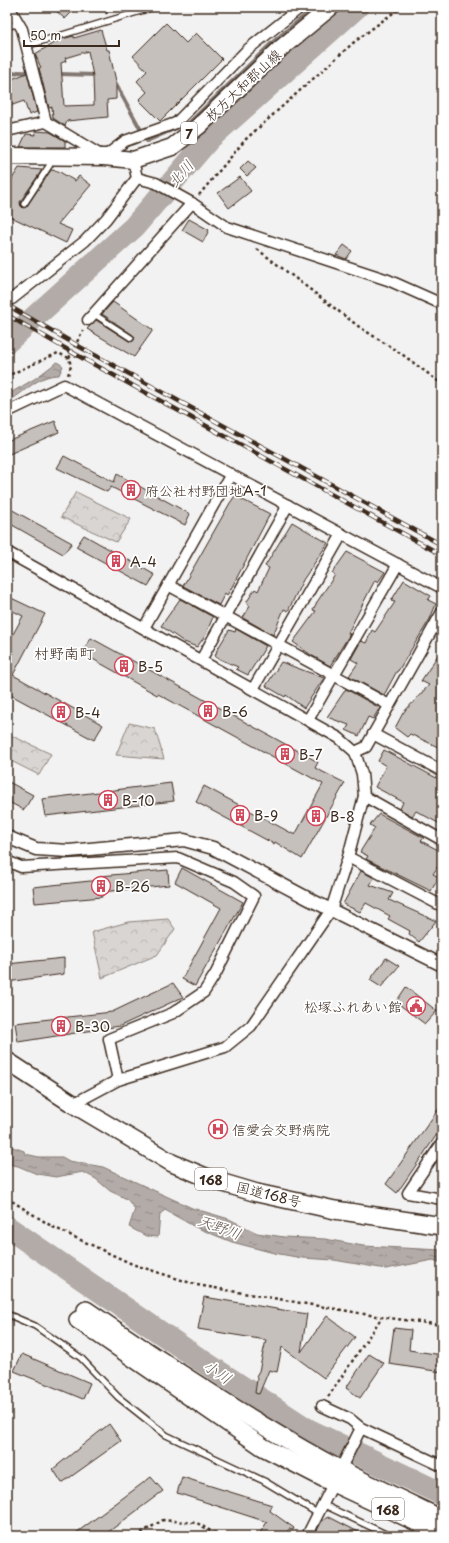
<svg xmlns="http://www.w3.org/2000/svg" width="449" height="1543" font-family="'Playpen Sans','Klee One',sans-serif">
  <defs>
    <pattern id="park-crowns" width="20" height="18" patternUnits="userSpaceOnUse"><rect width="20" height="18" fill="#d8d5d2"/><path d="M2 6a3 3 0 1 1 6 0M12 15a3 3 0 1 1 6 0" fill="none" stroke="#bab7b4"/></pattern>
    <pattern id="water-ripples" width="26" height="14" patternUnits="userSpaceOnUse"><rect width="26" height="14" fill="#b2aba7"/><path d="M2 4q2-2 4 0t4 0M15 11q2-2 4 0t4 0" fill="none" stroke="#928b87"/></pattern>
  </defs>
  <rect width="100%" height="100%" fill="#f3f2f2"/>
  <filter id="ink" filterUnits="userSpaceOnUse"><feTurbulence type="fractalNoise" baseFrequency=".025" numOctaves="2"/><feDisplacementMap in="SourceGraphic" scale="8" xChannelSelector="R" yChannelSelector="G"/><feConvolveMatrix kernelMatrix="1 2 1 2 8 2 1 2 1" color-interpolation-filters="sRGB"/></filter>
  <g filter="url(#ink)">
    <polygon fill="#e6e3e2" points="328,1515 370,1536 311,1536 317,1522"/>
    <g fill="url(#park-crowns)" stroke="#8a8078">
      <polygon points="76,492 131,519 116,542 61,517"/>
      <polygon points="129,723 155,729 164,759 116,755"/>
      <polygon points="10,735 51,754 39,775 7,759 7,739"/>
      <polygon points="168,919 175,929 157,955 102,978 92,932 128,922"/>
    </g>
    <g fill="url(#water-ripples)" stroke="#827770">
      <path d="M57,362L63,366L59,375C37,375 25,393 7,402V395L36,378Z"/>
      <polygon points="7,1145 24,1151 25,1154 39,1157 62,1157 69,1161 103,1167 192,1208 229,1219 257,1233 284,1237 325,1239 363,1246 441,1250 442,1263 433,1260 386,1269 334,1260 302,1258 274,1253 232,1242 195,1227 165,1210 160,1214 158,1237 146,1236 129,1227 135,1209 127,1199 110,1191 96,1179 83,1172 56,1177 37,1174 18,1166 7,1164"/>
    </g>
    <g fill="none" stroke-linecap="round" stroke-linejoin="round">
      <g stroke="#827770" stroke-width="4">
        <polyline points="58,74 97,75"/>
        <polyline points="7,76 18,72 45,73"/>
        <polyline points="114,81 147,141 190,122 274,41 315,7"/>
      </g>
      <g stroke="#b2aba7" stroke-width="23">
        <polyline points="7,342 134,227 209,139 357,7"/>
        <polyline points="7,1227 196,1357 308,1430 442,1494"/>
      </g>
    </g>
    <g fill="#c6c0bd" stroke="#3b2a1e" fill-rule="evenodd">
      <polygon points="52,7 77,7 65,19"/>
      <polygon points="166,23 186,43 196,33 222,59 160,121 139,100 147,92 137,81 147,71 133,56"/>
      <path d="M101,30L107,50H109L116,81V99L107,100L108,117L67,121L65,126L53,118L52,107L49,108L39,68H41L35,54L61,39L74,36V38ZM88,51L93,76L94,105L64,106L61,63L66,61L65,58Z"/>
      <polygon points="27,73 37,112 29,115 24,101 7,107 7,81"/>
      <polygon points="35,131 50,132 65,141 65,147 20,147 26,134 36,135"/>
      <polygon points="248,161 256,168 247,176 240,169"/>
      <polygon points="19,168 42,170 20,202 21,206 23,208 27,206 51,170 58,171 75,181 79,176 91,185 58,224 72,230 66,243 7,215 7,180 10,182"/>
      <polygon points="240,177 251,191 229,208 218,193"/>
      <polygon points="189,219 209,230 203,242 182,230"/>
      <polygon points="344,245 352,251 346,259 336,255"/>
      <polygon points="113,302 153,330 134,357 87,329 96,320 129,341 134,340 133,335 102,314"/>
      <polygon points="55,421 59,432 7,455 7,441"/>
      <polygon points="64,456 114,482 117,474 190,514 185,525 111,487 107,492 57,468"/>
      <polygon points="235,496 270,514 232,587 227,595 225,593 219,605 183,586 230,503"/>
      <polygon points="7,507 72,543 63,554 7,522"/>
      <polygon points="292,522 328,543 303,580 288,611 284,609 273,635 243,618 250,606 246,603 255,589 258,591 269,568 265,566"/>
      <polygon points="84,535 155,575 148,586 76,547"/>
      <polygon points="347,552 385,572 378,582 375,580 355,619 348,633 350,634 330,666 311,655 293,642 316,611 313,610 317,602 335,575 332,573"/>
      <polygon points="404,580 431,596 428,600 436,604 430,619 398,671 397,671 384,695 349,676 358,663 351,659 361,641 366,643 372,630 375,632 395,602 391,601"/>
      <polygon points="7,596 45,614 13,675 103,725 94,740 7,693 7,645 23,616 7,608"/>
      <polygon points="180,599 213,617 205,636 197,647 184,642 161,626"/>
      <polygon points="236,629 266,646 248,675 236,669 238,667 215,657 217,650 229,630 235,632"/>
      <polygon points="91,638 318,762 315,768 345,783 302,859 275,842 274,844 196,802 204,786 295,835 323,784 158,694 157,695 82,653"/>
      <polygon points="442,649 442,740 438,747 410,734 407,737 395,728 403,713 429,685 421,681"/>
      <polygon points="281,662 324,678 304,708 286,695 285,697 266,686"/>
      <polygon points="346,689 378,707 379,709 373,719 368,717 359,736 346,730 349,725 327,717"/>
      <polygon points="384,750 442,781 442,825 416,811 412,816 400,809 403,802 375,787 386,766 378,761"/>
      <polygon points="7,781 33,795 24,810 7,801"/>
      <polygon points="171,783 174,801 45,816 42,799"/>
      <polygon points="379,814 424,838 421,841 442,852 442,860 433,874 439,877 431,891 366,859 368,856 360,852 375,828 370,825"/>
      <polygon points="182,868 243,902 195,986 182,979 221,908 175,882"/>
      <polygon points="168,870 169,885 102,892 102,897 35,903 33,887 100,880 100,876"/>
      <polygon points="361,871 374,878 370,885 393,893 389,900 436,921 419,942 409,934 410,931 388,919 390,916 366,903 360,912 343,904"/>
      <polygon points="64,958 64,974 7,982 7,964"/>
      <polygon points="386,958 399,966 381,987 370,980"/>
      <polygon points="173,983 183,997 120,1026 18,1042 15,1023 112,1012"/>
      <polygon points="406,987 437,1011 425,1024 396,1002"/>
      <polygon points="442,1104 442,1127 397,1193 386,1184"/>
      <polygon points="204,1297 307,1314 301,1352 327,1316 355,1337 324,1378 282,1347 277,1372 269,1370 259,1394 255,1393 257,1379 256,1376 259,1371 266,1340 198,1329"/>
      <polygon points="394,1328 411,1330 409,1350 442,1355 442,1372 389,1364"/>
      <polygon points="22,1354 90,1383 83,1399 14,1371"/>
      <polygon points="369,1354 384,1363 360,1398 346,1388"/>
      <polygon points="109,1424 121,1441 62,1483 53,1469"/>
      <polygon points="151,1477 163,1491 103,1536 72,1536"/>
      <polygon points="182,1477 272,1505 270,1511 294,1528 293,1530 289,1529 284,1536 258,1536 267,1522 177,1493"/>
      <polygon points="329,1517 366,1536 314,1536 322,1521"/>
    </g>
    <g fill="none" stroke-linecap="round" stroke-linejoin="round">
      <g stroke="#3b2a1e" stroke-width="8">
        <g id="service">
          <polyline points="7,26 20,24"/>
          <polyline points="26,46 154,7"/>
          <polyline points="24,204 53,160"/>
          <polyline points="94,314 131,338"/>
          <polyline points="7,1314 35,1326 81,1358 118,1397 166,1435 264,1481 317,1513"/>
          <polyline points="322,1504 390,1536"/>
        </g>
      </g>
      <g stroke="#3b2a1e" stroke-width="13">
        <g id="minor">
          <polyline points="9,7 22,29 46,122 104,157 125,141 176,123 247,50 301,7"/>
          <polyline points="7,131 46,122"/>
          <polyline points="137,178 156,183 192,203 227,227 388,280 442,304"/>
          <polyline points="12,299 85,241 106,219 137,178 133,160"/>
          <polyline points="88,320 192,203"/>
          <polyline points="7,412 64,385 442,588"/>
          <polyline points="7,552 339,738 355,752 362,774 364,796 348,857 331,910 251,1026 225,1047 118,1080 73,1104"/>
          <polyline points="168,585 389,705"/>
          <polyline points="144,628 231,474"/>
          <polyline points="201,660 288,505"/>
          <polyline points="253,689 342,534"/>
          <polyline points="308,720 398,564"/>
          <polyline points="373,734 442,771"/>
          <polyline points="355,752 366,747 442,612"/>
          <polyline points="364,796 442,840"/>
          <polyline points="348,857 442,906"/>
          <polyline points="7,861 21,867 178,858 234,882 254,896 216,973 204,992 173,1013 109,1039 118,1080"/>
          <polyline points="442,1143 408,1193 442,1199"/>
          <polyline points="322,1406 350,1419 361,1428 442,1466"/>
          <polyline points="307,1536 361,1428"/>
        </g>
      </g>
      <g stroke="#3b2a1e" stroke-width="15">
        <polyline id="tertiary" points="7,837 36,849 69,851 184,840 213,848 311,900 442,965"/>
      </g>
      <g stroke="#3b2a1e" stroke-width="19">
        <polyline id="primary" points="7,156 104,157 133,160 172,147 199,126 280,49 331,7"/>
      </g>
      <g stroke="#3b2a1e" stroke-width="20">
        <g id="trunk">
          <polyline points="7,1061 73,1104 172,1163 213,1180 257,1193 335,1210 442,1226"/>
          <path d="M86,1310C163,1363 240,1414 322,1460C361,1481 402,1500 442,1519"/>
          <polyline points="78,1320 263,1447 333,1483 442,1534"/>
        </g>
      </g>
      <g stroke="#3b2a1e" stroke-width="2.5" stroke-dasharray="3 3" stroke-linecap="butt">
        <polyline points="103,7 107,14"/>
        <polyline points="199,195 246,139 353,43 401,7"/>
        <polyline points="257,249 358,326 403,355 442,384"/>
        <polyline points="69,358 83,330"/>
        <polyline points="7,372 9,375 58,353 69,358 71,366 68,375"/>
        <polyline points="7,1198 53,1227 132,1264 197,1285 382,1317 442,1325"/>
        <polyline points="328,1397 382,1317"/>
        <polyline points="136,1536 163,1520 197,1523 219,1536"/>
      </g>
      <use href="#service" stroke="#fff" stroke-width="5"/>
      <use href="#minor" stroke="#fff" stroke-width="10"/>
      <use href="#tertiary" stroke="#fff" stroke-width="12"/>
      <use href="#primary" stroke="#fff" stroke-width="16"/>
      <use href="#trunk" stroke="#fff" stroke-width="17"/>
      <g stroke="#3b2a1e" stroke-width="4.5">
        <g id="rail">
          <polyline points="7,305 80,347 442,545"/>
          <polyline points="7,315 75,354 442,555"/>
        </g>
      </g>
      <use href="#rail" stroke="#fff" stroke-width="3" stroke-dasharray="9" stroke-linecap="butt"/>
    </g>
  </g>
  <defs>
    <g id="building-ring" transform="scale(1)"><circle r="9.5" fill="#fff" stroke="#d1495b" stroke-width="1.5"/><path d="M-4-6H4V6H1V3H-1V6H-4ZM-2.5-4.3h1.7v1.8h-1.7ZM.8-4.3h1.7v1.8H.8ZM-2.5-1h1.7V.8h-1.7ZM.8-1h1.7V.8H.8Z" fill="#d1495b"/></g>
    <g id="civic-ring" transform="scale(1)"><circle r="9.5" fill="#fff" stroke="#d1495b" stroke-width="1.5"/><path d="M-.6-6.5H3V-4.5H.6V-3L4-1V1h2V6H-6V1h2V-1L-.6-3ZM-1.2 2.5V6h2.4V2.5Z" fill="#d1495b"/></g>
    <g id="hospital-ring" transform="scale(1)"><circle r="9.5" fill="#fff" stroke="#d1495b" stroke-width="1.5"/><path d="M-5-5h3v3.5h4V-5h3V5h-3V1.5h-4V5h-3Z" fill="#d1495b"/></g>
  </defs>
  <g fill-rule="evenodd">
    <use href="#building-ring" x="131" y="490"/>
    <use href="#building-ring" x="116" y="561"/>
    <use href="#building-ring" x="124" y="666"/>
    <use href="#building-ring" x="208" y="711"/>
    <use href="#building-ring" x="61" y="712"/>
    <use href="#building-ring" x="285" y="754"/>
    <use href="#building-ring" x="108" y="800"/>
    <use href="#building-ring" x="240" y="815"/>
    <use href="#building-ring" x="316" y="816"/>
    <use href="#building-ring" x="101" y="886"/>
    <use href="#civic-ring" x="416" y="1006"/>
    <use href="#building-ring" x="61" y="1026"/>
    <use href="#hospital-ring" x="218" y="1129"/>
  </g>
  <g text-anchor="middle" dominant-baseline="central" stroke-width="3.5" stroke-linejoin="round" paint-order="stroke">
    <g fill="#fff" stroke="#766a62" stroke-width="1">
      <rect x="181" y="122" width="16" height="22" rx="3"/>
      <rect x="195" y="1168" width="32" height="22" rx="3"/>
      <rect x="372" y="1498" width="32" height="22" rx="3"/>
    </g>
    <g font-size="13" font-weight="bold" fill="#3b2a1e">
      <text x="189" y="133">7</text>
      <text x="211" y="1179">168</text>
      <text x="388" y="1509">168</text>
    </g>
    <g font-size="14" fill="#3b2a1e" stroke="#fff">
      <text transform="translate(243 85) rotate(-43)">枚方大和郡山線</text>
      <text transform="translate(269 1194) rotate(14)">国道168号</text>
    </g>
    <g font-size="14" fill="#3b2a1e" stroke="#fff" text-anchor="start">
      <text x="145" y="490">府公社村野団地A-1</text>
      <text x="130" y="561">A-4</text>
      <text x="138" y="666">B-5</text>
      <text x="222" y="711">B-6</text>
      <text x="75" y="712">B-4</text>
      <text x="299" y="754">B-7</text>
      <text x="122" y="800">B-10</text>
      <text x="254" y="815">B-9</text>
      <text x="330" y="816">B-8</text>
      <text x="115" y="886">B-26</text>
      <text x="402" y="1006" text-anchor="end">松塚ふれあい館</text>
      <text x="75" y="1026">B-30</text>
      <text x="232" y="1129">信愛会交野病院</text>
    </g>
    <g font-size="15" font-style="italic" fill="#65574e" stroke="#fff">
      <text transform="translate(180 173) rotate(-49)">北川</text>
      <text transform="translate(220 1226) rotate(20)">天野川</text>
      <text transform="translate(218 1371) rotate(33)">小川</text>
    </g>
    <g font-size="15" fill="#3b2a1e" stroke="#fff">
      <text x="64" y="652">村野南町</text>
    </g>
  </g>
  <rect width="449" height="1543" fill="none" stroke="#fff" stroke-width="24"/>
  <rect x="12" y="12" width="425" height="1519" fill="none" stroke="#3b2a1e" stroke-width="1.5" filter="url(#ink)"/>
  <path d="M24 40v6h95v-6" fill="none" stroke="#3b2a1e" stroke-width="2"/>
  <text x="30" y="40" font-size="12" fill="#3b2a1e" stroke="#ffffff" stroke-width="3" paint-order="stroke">50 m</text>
</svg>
